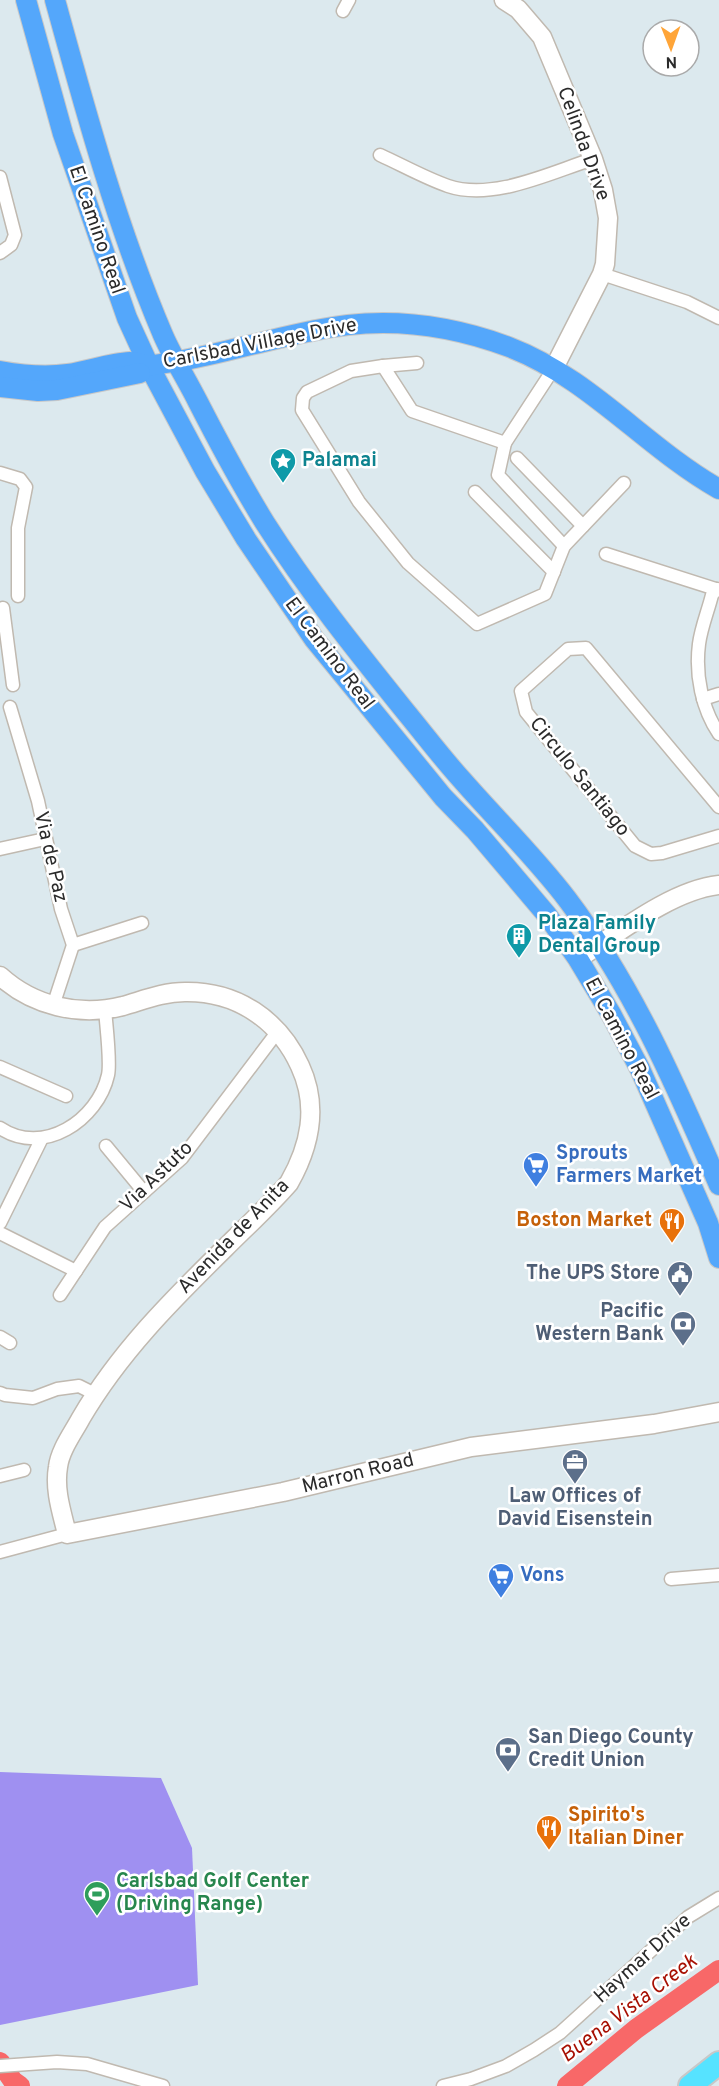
<svg xmlns="http://www.w3.org/2000/svg" width="719" height="2086" font-family="Overpass,sans-serif">
  <rect width="100%" height="100%" fill="#dce9ee"/>
  <polygon fill="#9f90f1" points="0,1772 161,1778 192,1848 198,1985 0,2025"/>
  <g fill="none" stroke-linecap="round" stroke-linejoin="round">
    <g stroke="#f86868" stroke-width="20">
      <polyline points="0,2062 13,2081 20,2086"/>
      <polyline points="567,2086 636,2029 719,1970"/>
    </g>
    <g stroke="#c0b9b0" stroke-width="15">
      <g id="street">
        <polyline points="343,11 349,0"/>
        <path d="M380,155C402,165 425,178 448,186C493,201 549,173 593,159"/>
        <polyline points="0,177 15,235 11,245 0,253"/>
        <polyline points="602,274 687,302 719,318"/>
        <polyline points="417,363 383,366 351,371 307,392 303,398 302,410 359,502 408,563 477,624 545,594 564,546 624,483"/>
        <polyline points="383,366 412,411 505,443 554,368"/>
        <polyline points="505,443 498,475 564,546"/>
        <polyline points="517,458 583,526"/>
        <polyline points="0,473 20,479 26,487 18,528 18,596"/>
        <polyline points="475,492 554,572"/>
        <polyline points="606,554 719,590"/>
        <path d="M717,589L712,595C708,611 701,628 699,644C695,675 702,709 719,734"/>
        <polyline points="3,608 13,685"/>
        <polyline points="703,699 719,694"/>
        <polyline points="10,707 38,801 61,909 73,945 53,1006"/>
        <polyline points="719,807 586,648 568,649 521,691 526,712 635,846 651,854 662,853 719,836"/>
        <polyline points="0,849 45,839"/>
        <polyline points="73,945 142,923"/>
        <polyline points="0,1067 66,1096"/>
        <path d="M0,1128C43,1157 98,1120 108,1075C111,1062 106,1024 105,1009"/>
        <polyline points="106,1146 144,1192"/>
        <polyline points="0,1223 42,1138"/>
        <polyline points="0,1233 76,1271"/>
        <polyline points="60,1295 105,1227 182,1158 278,1031"/>
        <polyline points="0,1337 10,1343"/>
        <polyline points="0,1393 5,1395 33,1398 57,1389 79,1386 95,1394"/>
        <polyline points="0,1476 24,1470"/>
        <polyline points="0,1552 67,1534"/>
        <polyline points="671,1579 719,1575"/>
        <polyline points="0,2066 57,2062 87,2064 163,2086"/>
        <polyline points="443,2086 471,2079 506,2066 534,2050 560,2033 688,1917 719,1898"/>
      </g>
    </g>
    <g stroke="#c0b9b0" stroke-width="21">
      <g id="secondary">
        <polyline points="504,0 518,9 542,37 593,159 603,190 608,218 605,264 602,274 554,368"/>
        <path d="M578,959C618,933 672,890 719,885"/>
        <path d="M0,976C33,1006 79,1017 123,1006C144,1000 163,992 185,992C237,991 279,1020 300,1066C319,1107 310,1146 289,1183C269,1206 246,1227 225,1248C171,1301 119,1353 81,1418C73,1433 60,1450 58,1467C54,1490 62,1513 67,1534L283,1492L471,1447L654,1424L719,1412"/>
      </g>
    </g>
    <g stroke="#c8c8c8" stroke-width="22">
      <g id="primary">
        <polyline points="26,0 63,134 127,318 149,366 205,471 246,539 314,639 443,797 475,830 547,915 578,959 611,1014 640,1069 708,1223 719,1258"/>
        <path d="M55,0C86,113 117,227 163,335C173,358 187,380 198,402C219,443 241,484 265,523C307,589 356,650 405,711C424,734 442,758 462,780C497,820 535,857 567,899C633,986 676,1086 719,1185"/>
        <path d="M0,371C22,375 46,377 68,374C88,371 110,363 130,362C136,362 142,365 148,365C155,366 164,363 171,362C195,359 218,353 242,347C277,339 312,329 348,325C402,319 458,328 509,347C590,378 645,447 719,489"/>
        <polyline points="0,387 38,391 57,390 140,373"/>
      </g>
    </g>
    <g stroke="#c8c8c8" stroke-width="26">
      <polyline id="highway" points="690,2086 719,2063"/>
    </g>
    <use href="#street" stroke="#fff" stroke-width="12"/>
    <use href="#secondary" stroke="#fff" stroke-width="18"/>
    <use href="#primary" stroke="#54a7fb" stroke-width="20"/>
    <use href="#highway" stroke="#56e3ff" stroke-width="22"/>
  </g>
  <defs>
    <g id="sight-pin" transform="scale(1.35)"><path d="M0 17L-7.5 6A9.5 9.5 0 1 1 7.5 6Z" fill="#0f9aa8" stroke="#fff"/><path d="M0-6L1.8-2.2L6-1.7L2.9 1.2L3.7 5.4L0 3.3L-3.7 5.4L-2.9 1.2L-6-1.7L-1.8-2.2Z" fill="#fff"/></g>
    <g id="building-pin" transform="scale(1.35)"><path d="M0 17L-7.5 6A9.5 9.5 0 1 1 7.5 6Z" fill="#0f9aa8" stroke="#fff"/><path d="M-4-6H4V6H1V3H-1V6H-4ZM-2.5-4.3h1.7v1.8h-1.7ZM.8-4.3h1.7v1.8H.8ZM-2.5-1h1.7V.8h-1.7ZM.8-1h1.7V.8H.8Z" fill="#fff"/></g>
    <g id="supermarket-pin" transform="scale(1.35)"><path d="M0 17L-7.5 6A9.5 9.5 0 1 1 7.5 6Z" fill="#3f7fe0" stroke="#fff"/><path d="M-6-5.5h2.5l.6 2H6L4.5 2H-2.5L-4.4-4H-6ZM-1.5 3.2a1.3 1.3 0 1 0 .1 0ZM3 3.2a1.3 1.3 0 1 0 .1 0Z" fill="#fff"/></g>
    <g id="restaurant-pin" transform="scale(1.35)"><path d="M0 17L-7.5 6A9.5 9.5 0 1 1 7.5 6Z" fill="#e8710a" stroke="#fff"/><path d="M-5-6h1v4h1v-4h1v4h1v-4h1v5L-1.5 .5V6h-2V.5L-5-1ZM5-6V6H3V1.5H1.5Q1.5-4 5-6Z" fill="#fff"/></g>
    <g id="civic-pin" transform="scale(1.35)"><path d="M0 17L-7.5 6A9.5 9.5 0 1 1 7.5 6Z" fill="#5c6f8a" stroke="#fff"/><path d="M-.6-6.5H3V-4.5H.6V-3L4-1V1h2V6H-6V1h2V-1L-.6-3ZM-1.2 2.5V6h2.4V2.5Z" fill="#fff"/></g>
    <g id="bank-pin" transform="scale(1.35)"><path d="M0 17L-7.5 6A9.5 9.5 0 1 1 7.5 6Z" fill="#5c6f8a" stroke="#fff"/><path d="M-6-4H6V4H-6ZM0-2.3a2.3 2.3 0 1 0 0 4.6a2.3 2.3 0 1 0 0-4.6Z" fill="#fff"/></g>
    <g id="office-pin" transform="scale(1.35)"><path d="M0 17L-7.5 6A9.5 9.5 0 1 1 7.5 6Z" fill="#5c6f8a" stroke="#fff"/><path d="M-6-3h4V-5.5h4V-3h4V5H-6ZM-1-4.5V-3h2v-1.5ZM-6 0V1H6V0Z" fill="#fff"/></g>
    <g id="stadium-pin" transform="scale(1.35)"><path d="M0 17L-7.5 6A9.5 9.5 0 1 1 7.5 6Z" fill="#2e9e5b" stroke="#fff"/><path d="M0-5a6.5 5 0 1 0 0 10a6.5 5 0 1 0 0-10ZM-3.5-1.8h7v3.6h-7Z" fill="#fff"/></g>
  </defs>
  <g fill-rule="evenodd">
    <use href="#sight-pin" x="283" y="461"/>
    <use href="#building-pin" x="519" y="936"/>
    <use href="#supermarket-pin" x="536" y="1165"/>
    <use href="#restaurant-pin" x="672" y="1221"/>
    <use href="#civic-pin" x="680" y="1274"/>
    <use href="#bank-pin" x="683" y="1324"/>
    <use href="#office-pin" x="575" y="1462"/>
    <use href="#supermarket-pin" x="501" y="1576"/>
    <use href="#bank-pin" x="508" y="1750"/>
    <use href="#restaurant-pin" x="549" y="1828"/>
    <use href="#stadium-pin" x="97" y="1894"/>
  </g>
  <g text-anchor="middle" dominant-baseline="central" stroke-width="5" stroke-linejoin="round" paint-order="stroke">
    <g font-size="20" fill="#2b2b2b" stroke="#fff">
      <text transform="translate(583 144) rotate(70)">Celinda Drive</text>
      <text transform="translate(96 230) rotate(71)">El Camino Real</text>
      <text transform="translate(260 344) rotate(-11)">Carlsbad Village Drive</text>
      <text transform="translate(329 654) rotate(53)">El Camino Real</text>
      <text transform="translate(579 777) rotate(51)">Circulo Santiago</text>
      <text transform="translate(50 857) rotate(77)">Via de Paz</text>
      <text transform="translate(621 1039) rotate(62)">El Camino Real</text>
      <text transform="translate(157 1177) rotate(-44)">Via Astuto</text>
      <text transform="translate(234 1237) rotate(-46)">Avenida de Anita</text>
      <text transform="translate(358 1474) rotate(-14)">Marron Road</text>
      <text transform="translate(643 1959) rotate(-42)">Haymar Drive</text>
    </g>
    <g font-size="20" font-weight="bold" fill="#0d838f" stroke="#fff" text-anchor="start">
      <text x="302" y="461">Palamai</text>
      <text x="538" y="924">Plaza Family<tspan x="538" dy="23">Dental Group</tspan></text>
    </g>
    <g font-size="20" font-weight="bold" fill="#366cbe" stroke="#fff" text-anchor="start">
      <text x="556" y="1154">Sprouts<tspan x="556" dy="23">Farmers Market</tspan></text>
      <text x="520" y="1576">Vons</text>
    </g>
    <g font-size="20" font-weight="bold" fill="#c56008" stroke="#fff" text-anchor="end">
      <text x="652" y="1221">Boston Market</text>
      <text x="568" y="1816" text-anchor="start">Spirito's<tspan x="568" dy="23">Italian Diner</tspan></text>
    </g>
    <g font-size="20" font-weight="bold" fill="#4e5e75" stroke="#fff" text-anchor="end">
      <text x="660" y="1274">The UPS Store</text>
      <text x="664" y="1312">Pacific<tspan x="664" dy="23">Western Bank</tspan></text>
      <text x="575" y="1497" text-anchor="middle">Law Offices of<tspan x="575" dy="23">David Eisenstein</tspan></text>
      <text x="528" y="1738" text-anchor="start">San Diego County<tspan x="528" dy="23">Credit Union</tspan></text>
    </g>
    <g font-size="20" font-weight="bold" fill="#27864d" stroke="#fff" text-anchor="start">
      <text x="116" y="1882">Carlsbad Golf Center<tspan x="116" dy="23">(Driving Range)</tspan></text>
    </g>
    <g font-size="21" font-style="italic" fill="#a71003" stroke="#fff">
      <text transform="translate(629 2009) rotate(-37)">Buena Vista Creek</text>
    </g>
  </g>
  <g transform="translate(671 48) rotate(179)"><circle r="28" fill="#ffffff" stroke="#aaaaaa" stroke-width="1.5"/>
  <path d="M0-4.5L10 22L0 15L-10 22Z" fill="#ffa538"/>
  <text y="-9" font-size="16" font-weight="bold" text-anchor="middle" fill="#2b2b2b">N</text>
  </g>
</svg>
